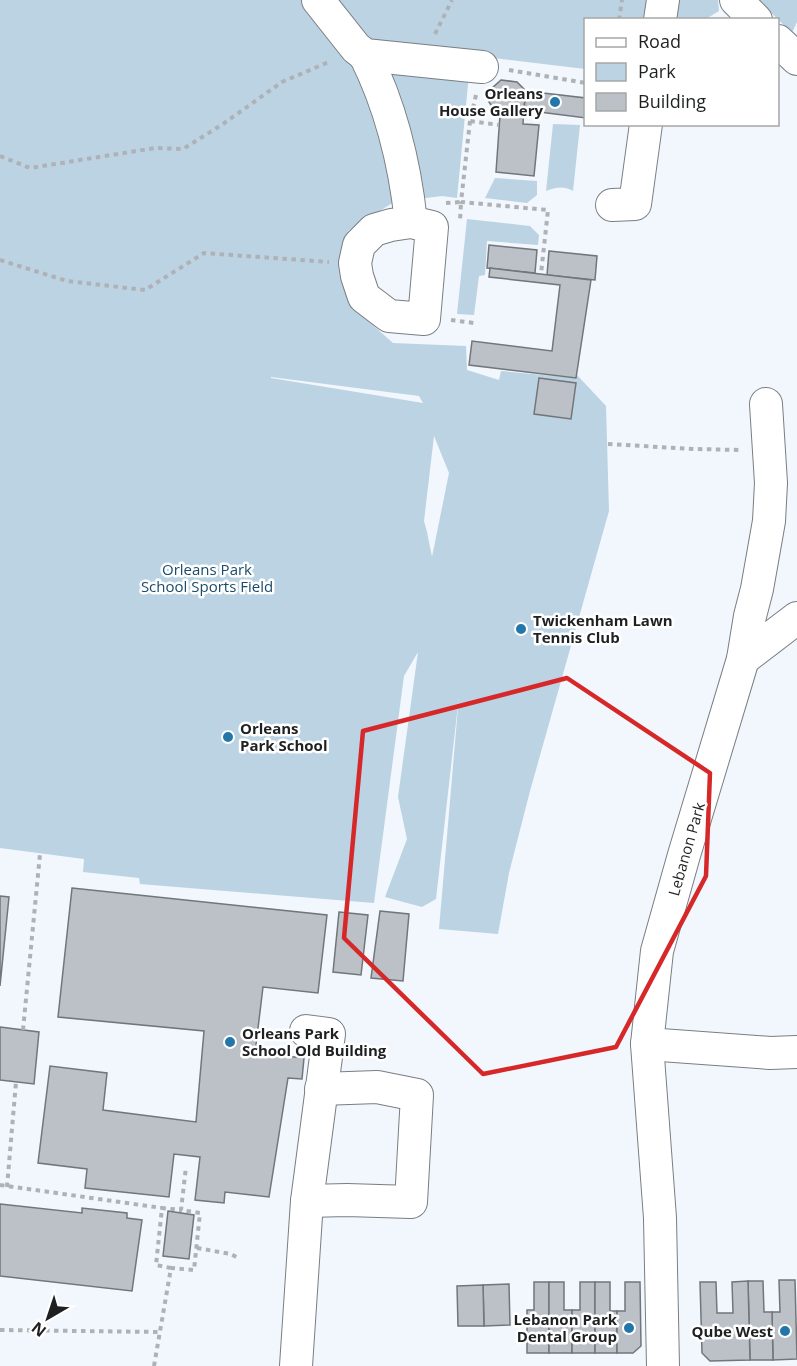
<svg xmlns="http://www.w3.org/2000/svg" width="797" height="1366" font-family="'Open Sans',sans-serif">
  <rect width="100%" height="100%" fill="#f1f7fc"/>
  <g fill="#bcd3e3" fill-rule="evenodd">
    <path d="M0,0H718L719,11L706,19L586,20L585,69L434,51L469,74L457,198L442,196L394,202L348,231V303L393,343L466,346L467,370L499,380L501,371L575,378L577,375L606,406L609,511L530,791L509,873L498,934L439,929L459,696L436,899L422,907L385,897L407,839L398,797L418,652L404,676L374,903L140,884L139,878L83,872L84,859L0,848ZM271,377L419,396L423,403L271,378ZM434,436L449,473L432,557L427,532L424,521Z"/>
    <polygon points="758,0 797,0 797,22 792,33"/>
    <path d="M553,124L580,125L573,191C563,186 557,187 546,191Z"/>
    <polygon points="495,178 537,181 537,195 527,203 485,198"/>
    <polygon points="467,219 530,226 539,235 538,245 487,241 485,275 479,276 474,315 457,314"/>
  </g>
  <g fill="#bbc1c6" stroke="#70767a" stroke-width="1.5">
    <polygon points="501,80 517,82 526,91 524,107 514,117 498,115 489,102 491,89"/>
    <polygon points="526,91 586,98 586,118 524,110"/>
    <polygon points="524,107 523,124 539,125 534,176 496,172 500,115 514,117"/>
    <polygon points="489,245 537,250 535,273 487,268"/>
    <polygon points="549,251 597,256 595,280 547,275"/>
    <polygon points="490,268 591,280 576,378 469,365 472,341 552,351 560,285 489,277"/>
    <polygon points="539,378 576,383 571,419 534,414"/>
    <polygon points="72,888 327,915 318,993 263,987 255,1053 304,1058 302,1079 288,1078 269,1197 225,1192 224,1203 195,1200 200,1157 174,1154 169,1197 85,1188 87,1169 38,1163 50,1066 107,1073 103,1110 196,1122 204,1031 58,1017"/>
    <polygon points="0,896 9,897 0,986"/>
    <polygon points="380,911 409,914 403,981 371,978"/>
    <polygon points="339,912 368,915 361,975 333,972"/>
    <polygon points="0,1027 39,1032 34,1084 0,1080"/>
    <polygon points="0,1204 82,1213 82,1208 127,1213 127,1218 142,1220 132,1291 0,1276"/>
    <polygon points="168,1211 194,1215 189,1259 163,1256"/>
    <polygon points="779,1280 795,1280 797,1359 773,1360 772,1312 780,1312"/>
    <polygon points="748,1281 763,1281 764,1312 772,1312 773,1360 750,1360"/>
    <polygon points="748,1281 750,1360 710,1361 702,1353 700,1282 716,1282 717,1313 733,1313 732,1282"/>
    <polygon points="534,1282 549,1282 549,1353 527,1353 527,1310 534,1310"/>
    <polygon points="549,1282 564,1282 564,1310 572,1310 572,1353 549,1353"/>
    <polygon points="580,1282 595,1282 595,1353 572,1353 572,1310 580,1310"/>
    <polygon points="595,1282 610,1282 610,1311 617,1311 617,1353 595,1353"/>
    <polygon points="625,1282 640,1282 641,1346 633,1353 617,1353 617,1311 625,1311"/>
    <polygon points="509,1284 510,1325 484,1326 483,1285"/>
    <polygon points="483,1285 484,1326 458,1326 457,1286"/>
  </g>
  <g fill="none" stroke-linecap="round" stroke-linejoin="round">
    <g stroke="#797e82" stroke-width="34">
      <g id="minor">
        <polyline points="318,0 356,48 365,55 482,67"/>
        <polyline points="736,0 756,20"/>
        <polyline points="660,20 663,0"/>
        <polyline points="778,41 797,59"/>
        <path d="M365,55C391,107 405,165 411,222L432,227L424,319L389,316L364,297L357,276L355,263L359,245L374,230L391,225L411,222"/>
        <polyline points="612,205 635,204 646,124"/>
        <polyline points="743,659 797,618"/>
        <polyline points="647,1044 770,1053 797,1052"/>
        <polyline points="307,1201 347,1200 411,1202 417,1095 377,1087 321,1089"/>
        <polyline points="296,1366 307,1201 329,1034 306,1031"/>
        <polyline points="663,1366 660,1218 647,1044 657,951 684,855 743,659 750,616 757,589 769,521 771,483 766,404"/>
      </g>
    </g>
    <g stroke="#aeb2b6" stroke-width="4" stroke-dasharray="4.5 4.5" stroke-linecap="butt">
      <polyline points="619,20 622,0"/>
      <polyline points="435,34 452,0"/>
      <polyline points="509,70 586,83"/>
      <polyline points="476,95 470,121 499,125"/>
      <polyline points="470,121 461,202 548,210 541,274"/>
      <polyline points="0,156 30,168 155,148 183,149 223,124 282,82 331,61"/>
      <polyline points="446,203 461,202 460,221"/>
      <polyline points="0,260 67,281 145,290 204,253 329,262"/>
      <polyline points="451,320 474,323"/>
      <polyline points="608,444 693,449 742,450"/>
      <polyline points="23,1030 40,854"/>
      <polyline points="0,1185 162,1208"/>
      <polyline points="7,1187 16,1082"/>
      <polyline points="197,1248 231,1254 240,1259"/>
      <polyline points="171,1268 156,1265 162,1208 181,1210"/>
      <polyline points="0,1330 160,1332"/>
      <polyline points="154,1366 171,1268 194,1270 200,1213 181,1210 186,1167"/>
    </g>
    <use href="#minor" stroke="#fff" stroke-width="32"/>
  </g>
  <path fill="none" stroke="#d62828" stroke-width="4.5" stroke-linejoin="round" d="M567,678L710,773L706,876L616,1047L483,1074L344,938L363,731Z"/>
  <g fill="#2376a7" stroke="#fff" stroke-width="2">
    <circle cx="555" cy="102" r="6"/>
    <circle cx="521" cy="629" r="6"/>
    <circle cx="228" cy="737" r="6"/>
    <circle cx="230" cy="1042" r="6"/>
    <circle cx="629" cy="1328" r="6"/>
    <circle cx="785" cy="1331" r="6"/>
  </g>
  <g text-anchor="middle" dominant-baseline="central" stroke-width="5" stroke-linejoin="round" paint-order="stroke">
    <g font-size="15" font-weight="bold" fill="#1e2022" stroke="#fff" text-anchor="end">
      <text x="543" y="93">Orleans<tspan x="543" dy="17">House Gallery</tspan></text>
      <text x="533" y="620" text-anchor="start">Twickenham Lawn<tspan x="533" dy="17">Tennis Club</tspan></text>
      <text x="240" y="728" text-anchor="start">Orleans<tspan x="240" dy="17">Park School</tspan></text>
      <text x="242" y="1033" text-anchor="start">Orleans Park<tspan x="242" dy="17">School Old Building</tspan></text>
      <text x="617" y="1319">Lebanon Park<tspan x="617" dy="17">Dental Group</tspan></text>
      <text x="773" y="1331">Qube West</text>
    </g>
    <g font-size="15" fill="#1a4b69" stroke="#fff">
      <text x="207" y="569">Orleans Park<tspan x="207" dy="17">School Sports Field</tspan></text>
    </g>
    <g font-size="15" fill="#1e2022" stroke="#fff">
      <text transform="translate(686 849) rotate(-74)">Lebanon Park</text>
    </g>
  </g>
  <rect x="584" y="18" width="195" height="108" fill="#ffffff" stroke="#a5a6a7" stroke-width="1.5"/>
  <rect x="596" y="38" width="30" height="9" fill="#ffffff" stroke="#a5a6a7" stroke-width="1.5"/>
  <text x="638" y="48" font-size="18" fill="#1e2022">Road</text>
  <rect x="596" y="63" width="30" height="18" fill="#bcd3e3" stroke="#a5a6a7" stroke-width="1.5"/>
  <text x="638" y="78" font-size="18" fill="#1e2022">Park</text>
  <rect x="596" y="93" width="30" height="18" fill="#bbc1c6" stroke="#a5a6a7" stroke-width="1.5"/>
  <text x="638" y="108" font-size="18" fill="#1e2022">Building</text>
  <g transform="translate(48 1318) rotate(219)" stroke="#ffffff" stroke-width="4.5" paint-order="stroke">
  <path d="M0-4.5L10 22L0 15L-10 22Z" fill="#1e2022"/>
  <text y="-9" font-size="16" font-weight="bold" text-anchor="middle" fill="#1e2022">N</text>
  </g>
</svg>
